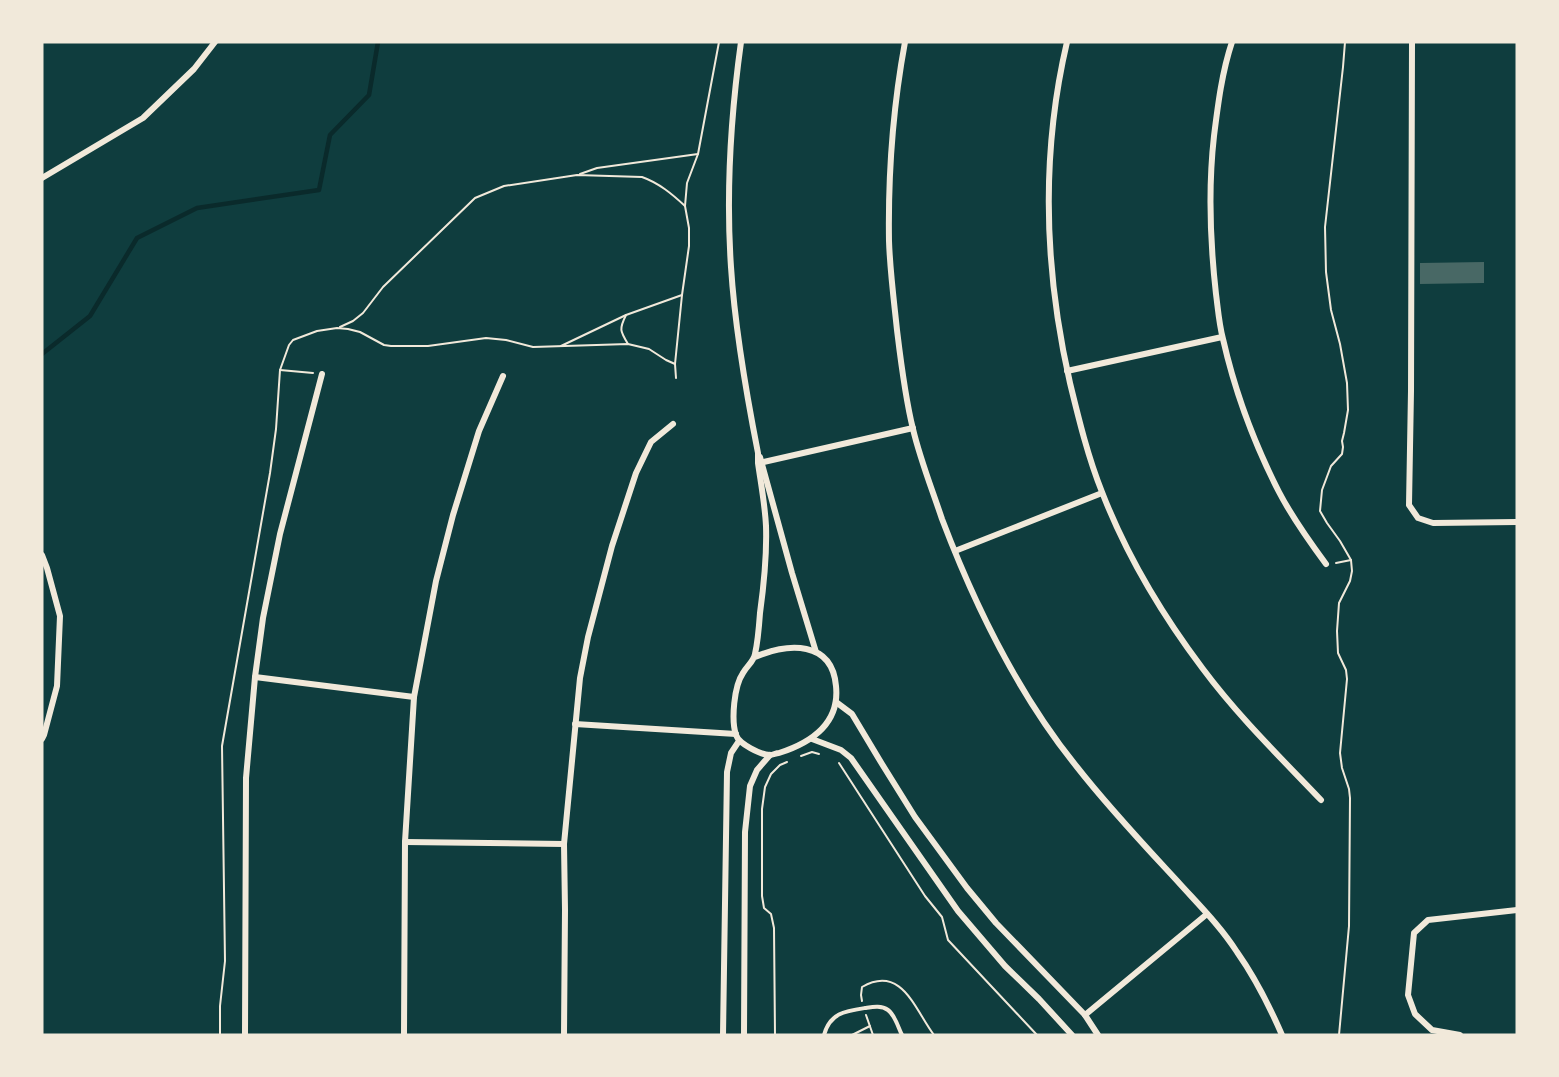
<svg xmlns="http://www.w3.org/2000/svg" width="1559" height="1077" font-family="Figtree,sans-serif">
  <rect width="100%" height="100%" fill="#0f3d3e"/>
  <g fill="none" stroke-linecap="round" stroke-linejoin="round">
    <polyline stroke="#0a2a2b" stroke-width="4.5" points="42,354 90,316 137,238 197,208 319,190 330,135 369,95 378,42"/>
  </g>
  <polygon fill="#486865" points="1484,262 1484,283 1420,284 1420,263"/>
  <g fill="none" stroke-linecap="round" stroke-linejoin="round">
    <g stroke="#f1e9da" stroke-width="2">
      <polyline points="580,174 597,168 698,154"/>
      <path d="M626,315C619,329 620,331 628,344"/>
      <path d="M340,327L353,321L363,313L383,287L475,198L504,186L577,175L642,177C659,183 672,194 685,206"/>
      <polyline points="561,346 626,315 682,295"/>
      <polyline points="280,370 313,373"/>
      <polyline points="676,378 675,364 682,295 689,246 689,228 685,206 687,183 698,154 719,42"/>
      <polyline points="1336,563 1351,560"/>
      <polyline points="801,756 812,752 819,754"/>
      <polyline points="839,763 925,896 942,917 948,940 1037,1035"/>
      <path d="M862,1001L861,995L862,987C902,964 915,1010 934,1035"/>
      <polyline points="866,1015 873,1035"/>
      <polyline points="220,1035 220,1006 225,961 222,746 270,473 276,429 280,370 289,345 293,340 317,331 337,328 348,329 360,332 384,345 391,346 428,346 486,338 506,340 533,347 628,344 649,349 666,360 675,364"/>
      <polyline points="775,1035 774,928 771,914 764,908 762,896 762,809 765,787 771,774 780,765 787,762"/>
      <polyline points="852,1035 870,1026"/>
      <polyline points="1339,1035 1349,926 1350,798 1349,789 1342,768 1340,753 1347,679 1346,670 1338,653 1337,631 1339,603 1350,581 1352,571 1351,560 1340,541 1327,523 1320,511 1322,490 1331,466 1342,454 1343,447 1342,441 1344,433 1348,410 1347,383 1340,344 1331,310 1326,272 1325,227 1343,67 1345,42"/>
    </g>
    <path stroke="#f1e9da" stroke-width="4" d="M824,1035C830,1013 845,1011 865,1008C872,1007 881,1005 888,1010C895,1015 898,1027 902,1035"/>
    <g stroke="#f1e9da" stroke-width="6">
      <path d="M741,42C731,114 726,194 731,267C735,330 746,392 758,453V463C761,484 765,505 766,526C767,556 764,584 760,613C759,627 758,641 755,654C754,661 747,666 743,673C734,686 731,720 736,735C739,744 761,755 770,755C773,755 776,753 779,753C810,743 840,724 836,686C832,640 788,643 755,657"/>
      <path d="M905,42C893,107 888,175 889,241C890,271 894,301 897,330C901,363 905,397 913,429C920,459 932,489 942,519C975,606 1018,694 1077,767C1109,808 1145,846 1180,884C1200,906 1221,927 1237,952C1256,979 1269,1005 1282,1035"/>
      <path d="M1067,42C1040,157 1044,269 1070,383C1079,420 1088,457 1102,492C1126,554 1163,616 1203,669C1238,716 1281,758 1321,800"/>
      <path d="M1232,42C1222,72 1218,104 1214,136C1208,189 1210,241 1216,294C1218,309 1219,324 1223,339C1235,392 1254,443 1279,492C1292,517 1309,541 1326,564"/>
      <polyline points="1412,42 1411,391 1409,505 1418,518 1433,523 1517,522"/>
      <polyline points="42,178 143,118 194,69 215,42"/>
      <polyline points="1067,371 1222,337"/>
      <polyline points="760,457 792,573 816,652"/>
      <polyline points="759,463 913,428"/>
      <polyline points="955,551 1102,493"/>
      <polyline points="42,555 47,568 60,616 57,686 44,735 42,739"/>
      <polyline points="255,677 414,697"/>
      <polyline points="836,702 852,714 882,764 915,817 967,888 996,923 1085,1015 1098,1035"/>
      <polyline points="575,724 736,734"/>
      <polyline points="812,739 841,750 851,758 958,911 1005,966 1039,999 1072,1035"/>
      <polyline points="405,842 564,844"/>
      <polyline points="1085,1015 1207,914"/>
      <polyline points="245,1035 246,778 255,677 263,618 280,534 322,374"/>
      <polyline points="404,1035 405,842 414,697 436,581 453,515 479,431 503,376"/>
      <polyline points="564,1035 565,910 564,844 580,678 588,637 612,546 636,473 651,442 673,424"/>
      <polyline points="723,1035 727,772 731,753 739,741"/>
      <polyline points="744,1035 745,832 750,786 757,770 770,755"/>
      <polyline points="1460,1035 1432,1030 1415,1014 1408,995 1414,933 1428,920 1517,910"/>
    </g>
  </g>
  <rect width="1559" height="1077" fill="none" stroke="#f1e9da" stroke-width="87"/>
</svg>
